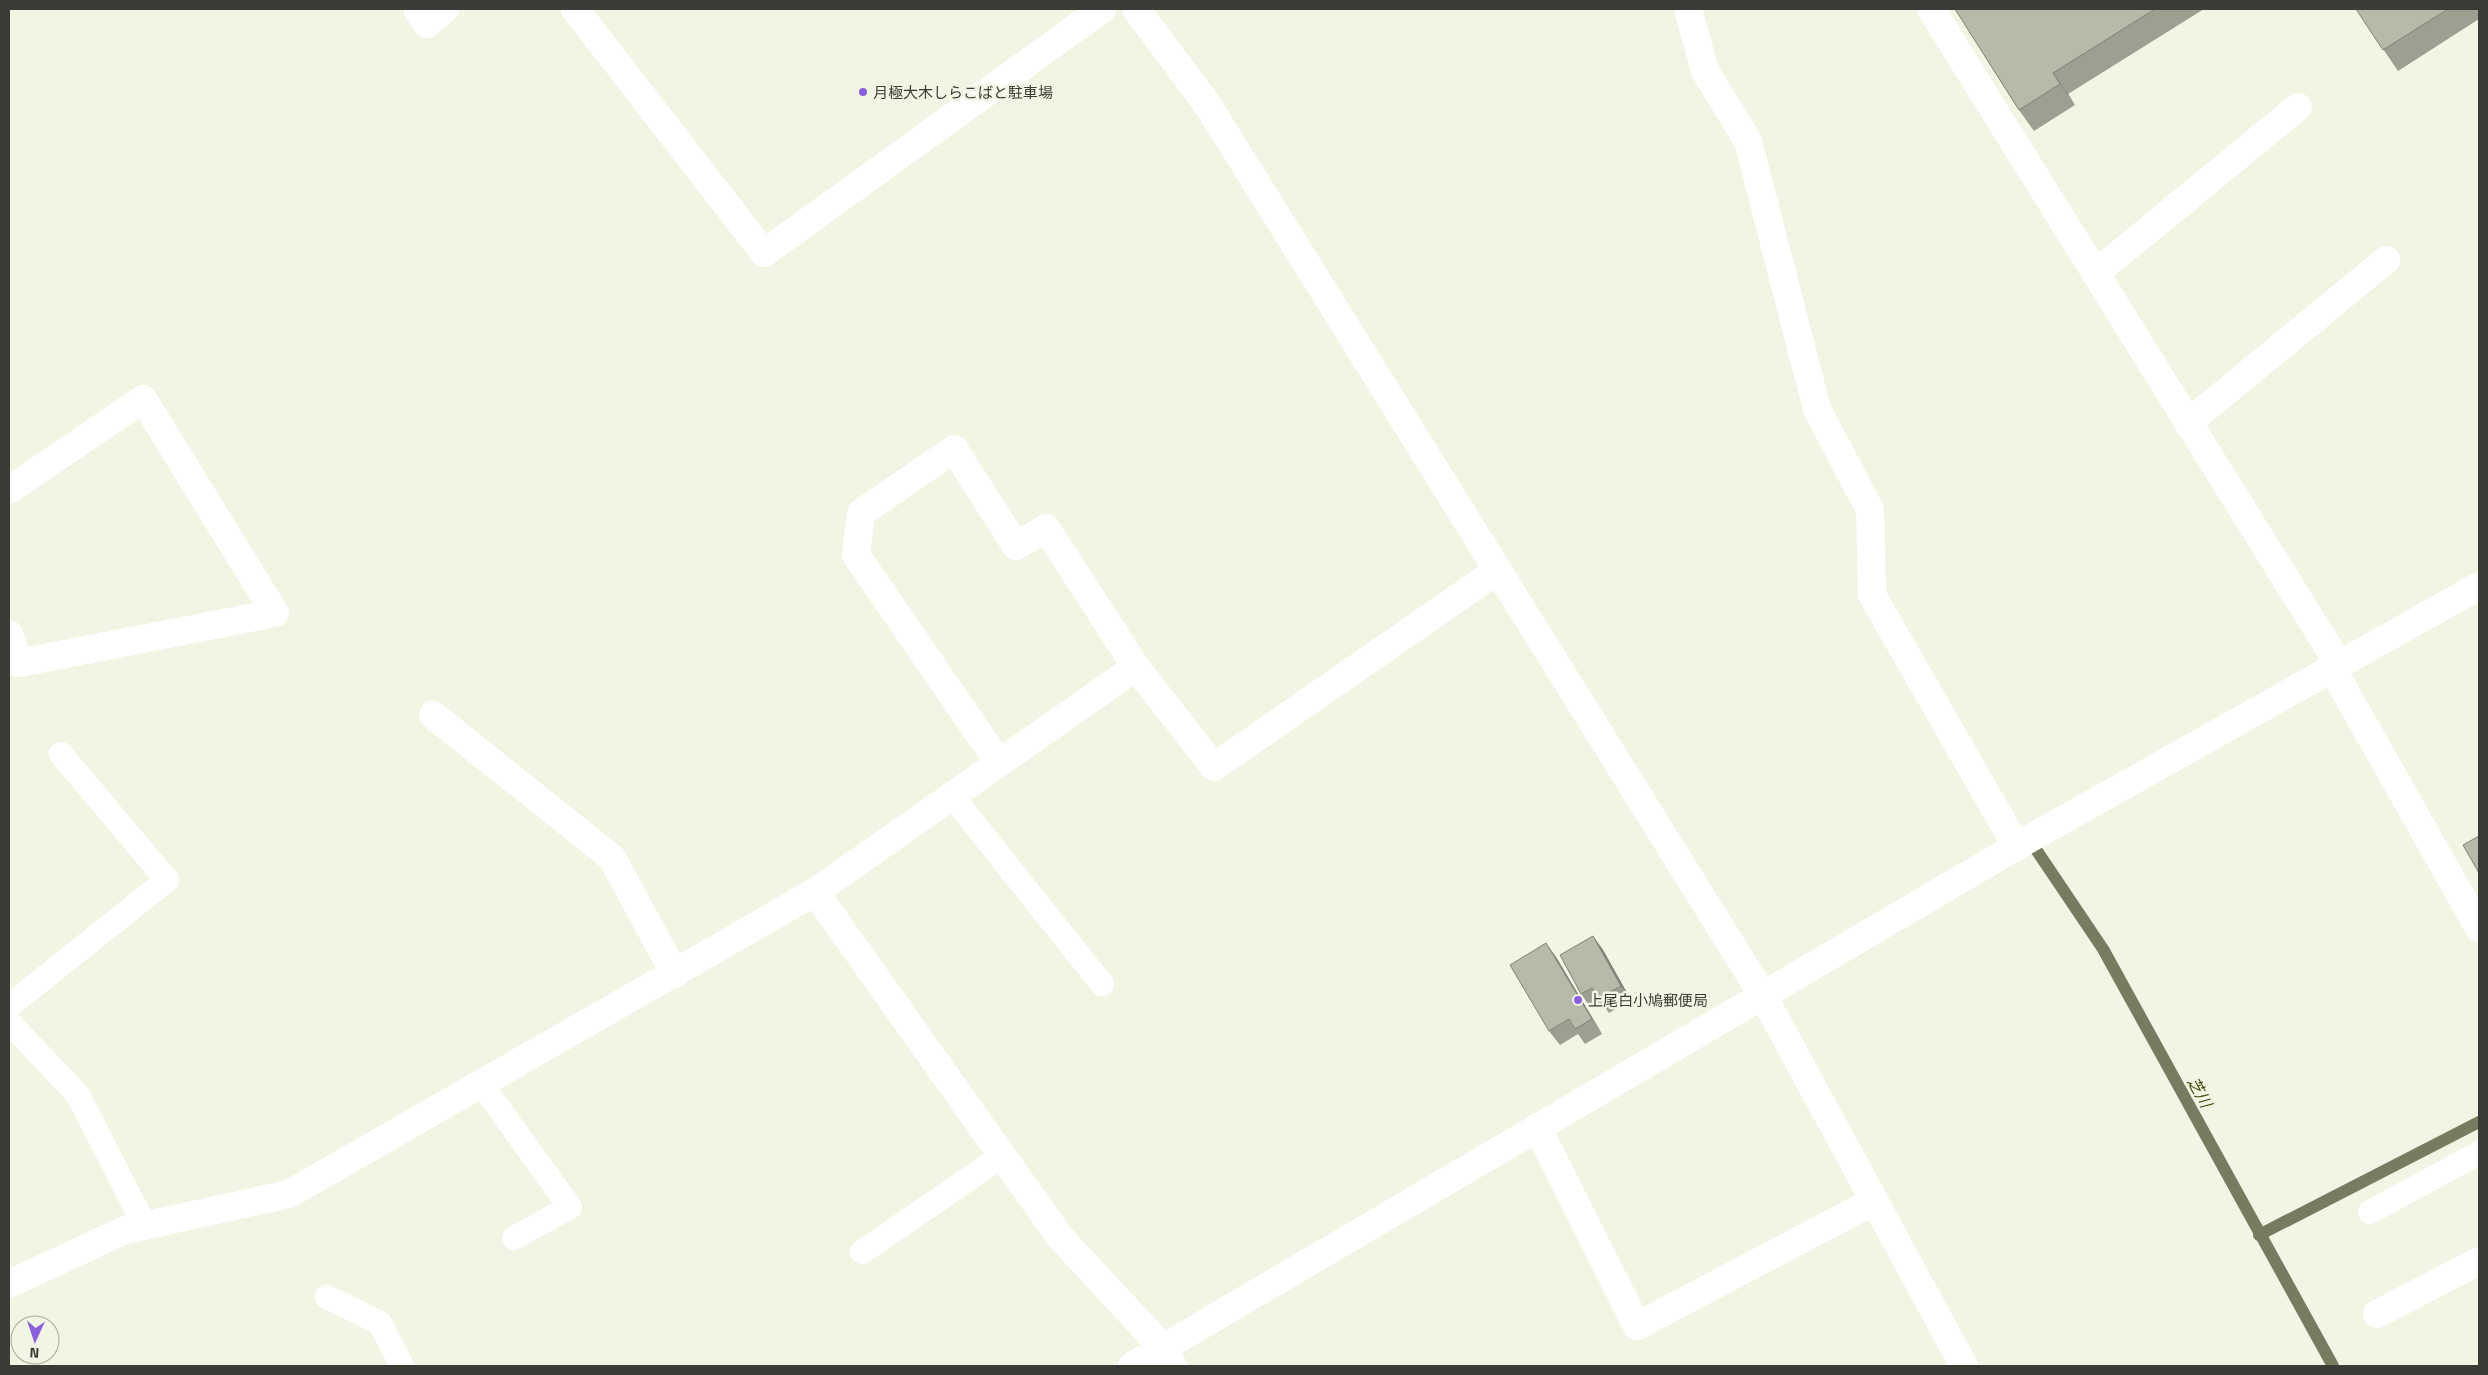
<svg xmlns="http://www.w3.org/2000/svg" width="2488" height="1375" font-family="'Titillium Web','Noto Sans JP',sans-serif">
  <rect width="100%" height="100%" fill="#f1f5e3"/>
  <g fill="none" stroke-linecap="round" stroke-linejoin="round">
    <g stroke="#777c61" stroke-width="12">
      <polyline points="2029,839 2103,949 2333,1366"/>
      <polyline points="2259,1235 2479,1122"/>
    </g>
    <g stroke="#fff" stroke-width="24">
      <polyline points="952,796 1102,984"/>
      <polyline points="9,1006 167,880 61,754"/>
      <polyline points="9,1022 78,1095 145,1226"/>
      <polyline points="482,1085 570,1207 514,1238"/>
      <polyline points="2370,1212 2479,1153"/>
      <polyline points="862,1252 1002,1156"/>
      <polyline points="327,1297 380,1323 402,1366"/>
    </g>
    <polyline stroke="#fff" stroke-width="28" points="1688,9 1705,71 1748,141 1817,409 1870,510 1872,595 2017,847"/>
    <g stroke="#fff" stroke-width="28">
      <polyline points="417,9 427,24 445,9"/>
      <polyline points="575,9 764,253 1102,9"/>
      <polyline points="1931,9 2340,666"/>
      <polyline points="2096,273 2298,107"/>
      <polyline points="2188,423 2386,260"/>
      <polyline points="9,490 143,399 275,613 19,663 9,634"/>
      <polyline points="2333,670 2479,928"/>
      <polyline points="433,715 612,858 675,974"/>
      <polyline points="999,763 856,555 861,513 954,449 1016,546 1046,528 1136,667 1214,767 1498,570"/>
      <polyline points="815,892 1060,1237 1163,1348 1173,1366"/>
      <polyline points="1762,994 1964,1366"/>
      <polyline points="1537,1127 1637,1326 1874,1201"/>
      <polyline points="9,1284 125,1230 289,1194 815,892 1136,667"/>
      <polyline points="2377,1314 2479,1261"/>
    </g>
    <g stroke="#fff" stroke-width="28">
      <polyline points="1136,9 1207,104 1762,994"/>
      <polyline points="1132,1366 2029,839 2479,586"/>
    </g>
  </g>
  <g fill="#9da091">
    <polygon points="1955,9 2204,9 2068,94 2075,105 2034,131 2019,110"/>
    <polygon points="2356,9 2479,9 2479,19 2398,71"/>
    <polygon points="1593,936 1603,950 1631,1000 1609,1013 1602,1003 1591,1008 1581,994"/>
    <polygon points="1556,957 1602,1034 1585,1044 1578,1034 1560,1045 1549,1031"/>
  </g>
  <g fill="#808276">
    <polygon points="2053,73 2068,94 2075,105 2060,84"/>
    <polygon points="1593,936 1603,950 1631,1000 1621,986"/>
    <polygon points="1546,943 1556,957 1602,1034 1592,1019"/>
  </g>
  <g fill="#b7baa9" stroke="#808276">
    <polygon points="1955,9 2155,9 2053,73 2060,84 2019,110"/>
    <polygon points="2356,9 2448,9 2383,50"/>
    <polygon points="2479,836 2479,873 2463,845"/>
    <polygon points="1593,936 1621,986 1599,998 1592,988 1581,994 1560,955"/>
    <polygon points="1546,943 1592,1019 1575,1029 1569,1019 1549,1031 1510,965"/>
  </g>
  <g fill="#8b60db" stroke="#f1f5e3" stroke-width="2">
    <circle cx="863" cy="92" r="5"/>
    <circle cx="1578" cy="1000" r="5"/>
  </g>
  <g text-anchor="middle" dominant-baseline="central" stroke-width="5" stroke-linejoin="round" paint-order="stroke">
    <g font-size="15" fill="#3b3c35" stroke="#f1f5e3" text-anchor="start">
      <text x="873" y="92">月極大木しらこばと駐車場</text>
      <text x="1588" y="1000">上尾白小鳩郵便局</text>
    </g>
    <g font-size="16" font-style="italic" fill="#434a0d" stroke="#f1f5e3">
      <text transform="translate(2200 1092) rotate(61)">芝川</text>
    </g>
  </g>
  <rect width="2488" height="1375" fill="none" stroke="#3b3c35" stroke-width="20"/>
  <g transform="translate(35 1340) rotate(183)"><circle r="24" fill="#f1f5e3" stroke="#a8ab9d"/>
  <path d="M0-4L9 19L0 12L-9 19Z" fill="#8b60db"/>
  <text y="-8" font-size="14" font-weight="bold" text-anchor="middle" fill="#3b3c35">N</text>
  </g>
</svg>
